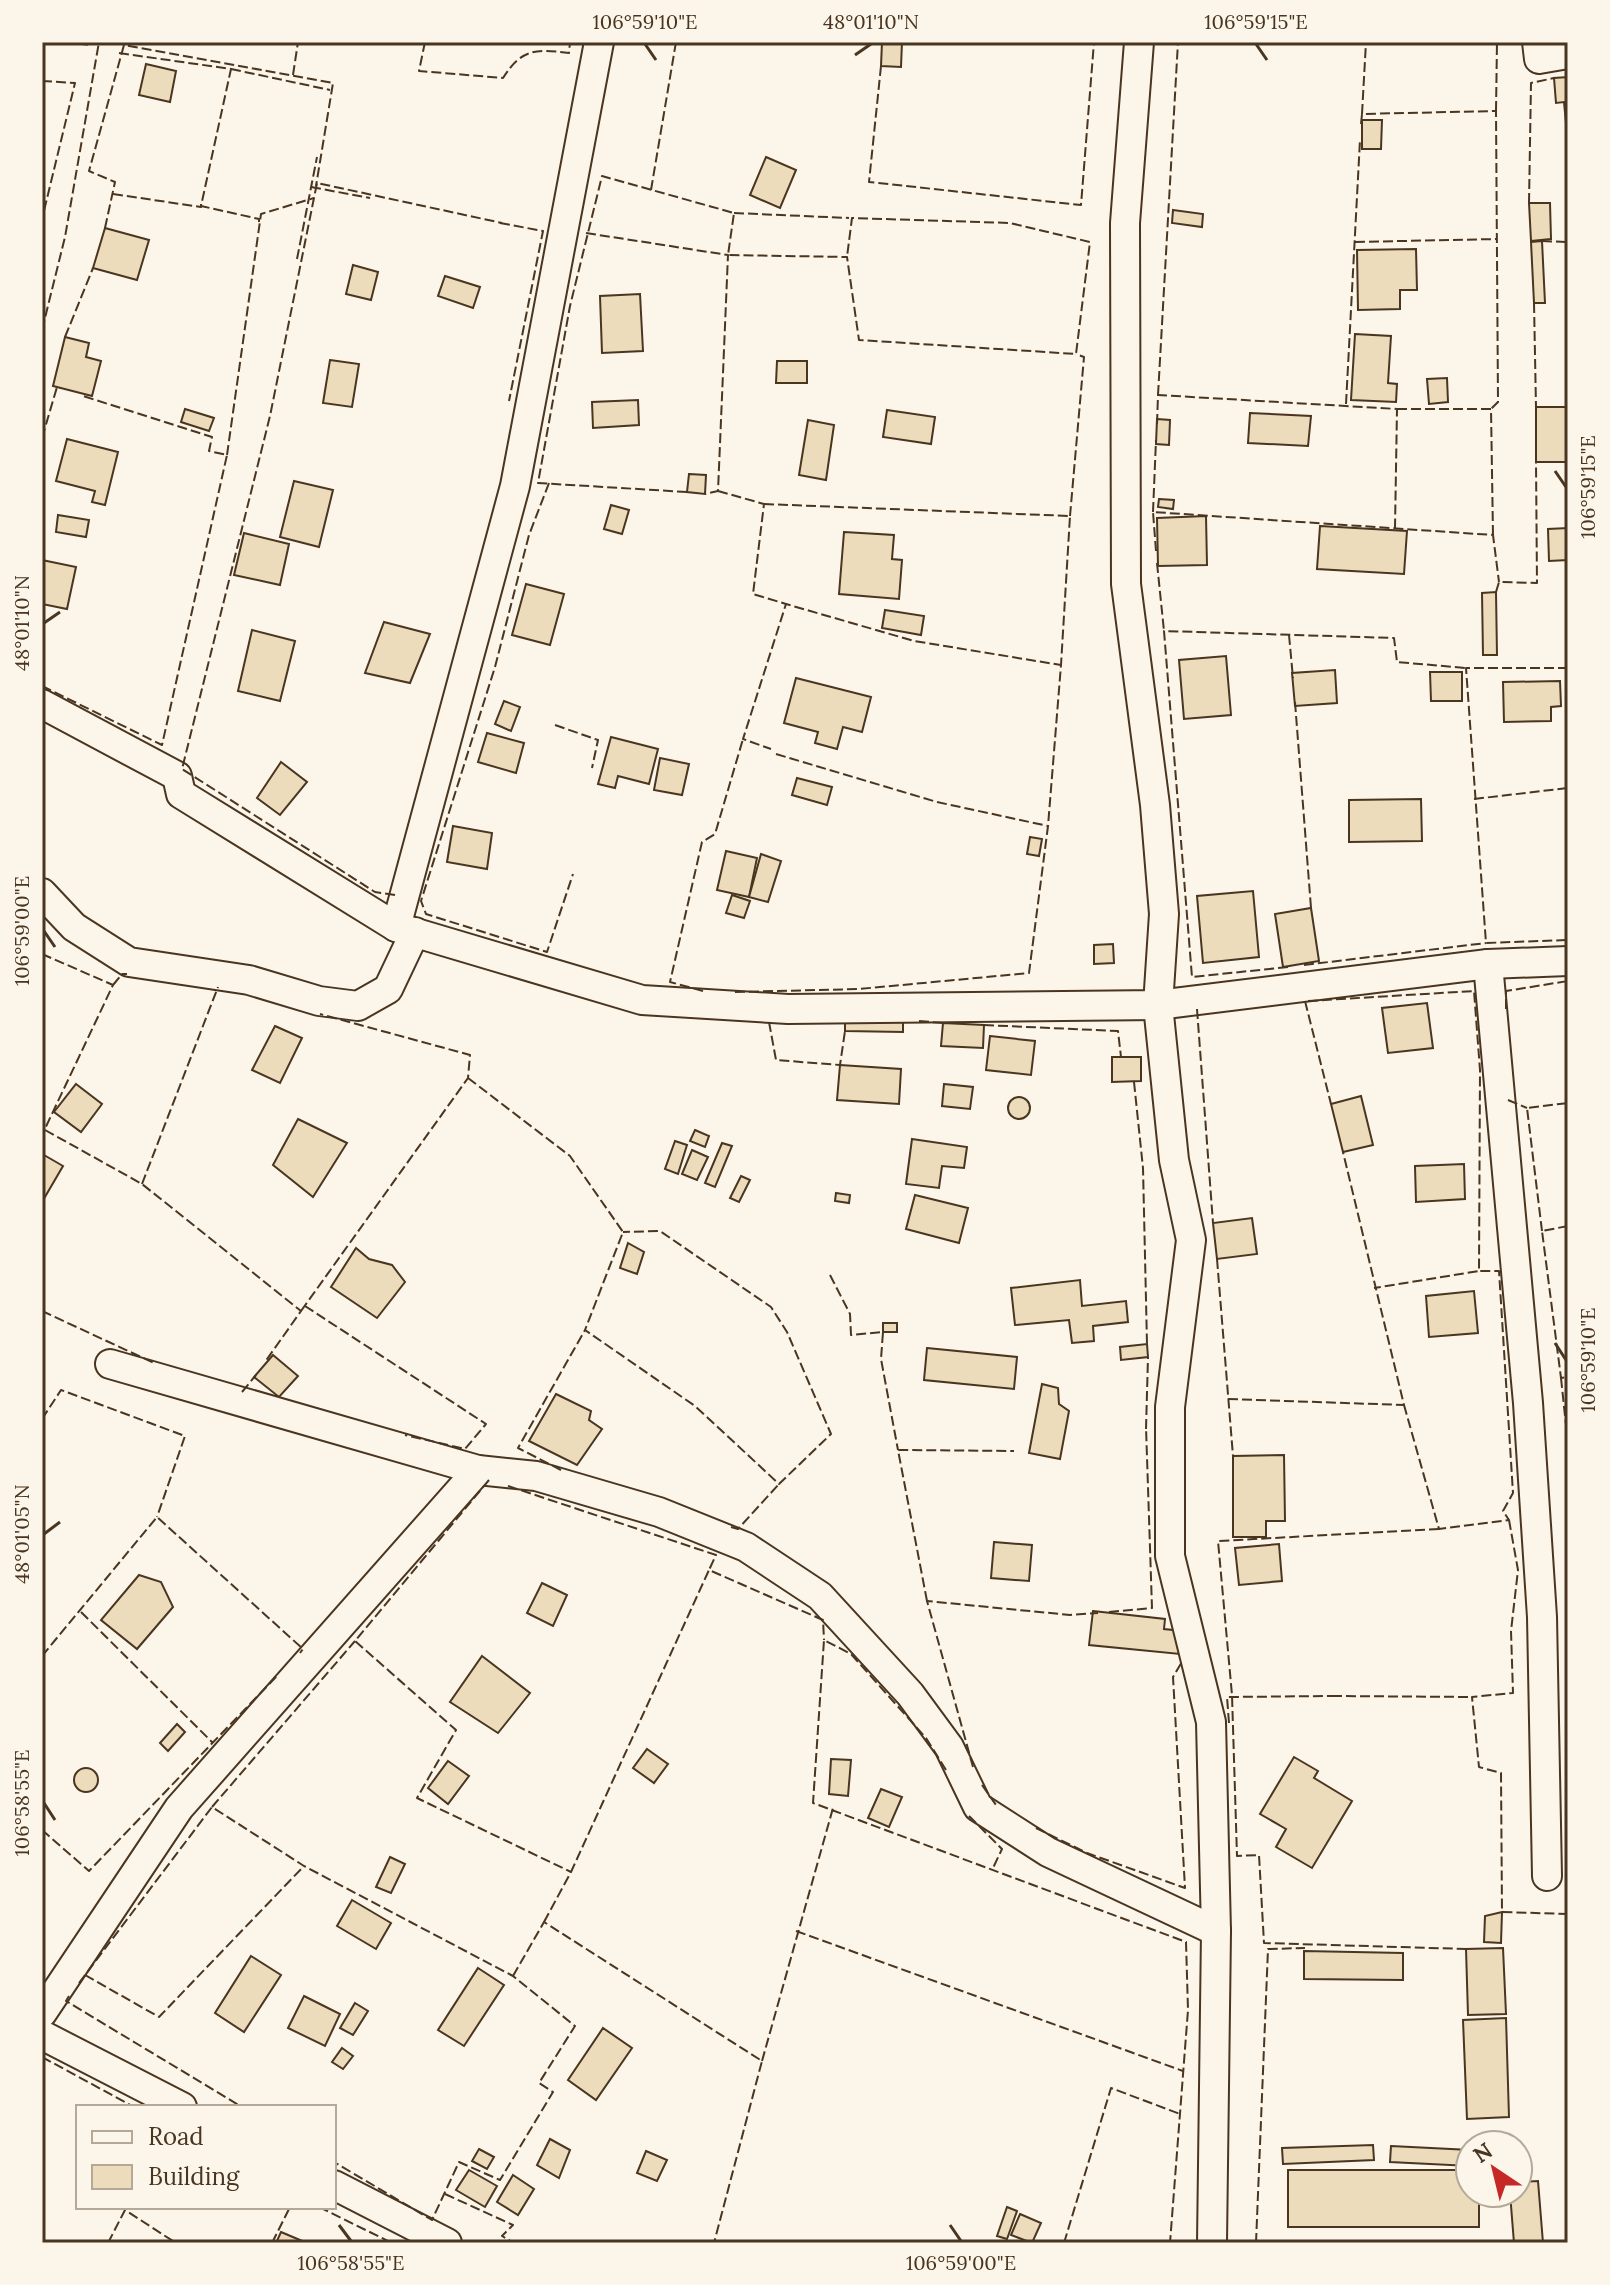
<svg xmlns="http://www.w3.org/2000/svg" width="1610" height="2285" font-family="Lora,serif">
  <rect width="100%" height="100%" fill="#fbf6e9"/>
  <g fill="#ecdcbc" stroke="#4a3520" stroke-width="2">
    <polygon points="882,42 902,42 901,67 881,66"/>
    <polygon points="146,64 176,71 170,102 139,95"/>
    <polygon points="1568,77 1568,134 1567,134 1564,102 1556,103 1554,78"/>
    <polygon points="1362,120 1382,120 1381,149 1362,149"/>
    <polygon points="766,157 796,170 780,208 750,195"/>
    <polygon points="1529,203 1550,203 1551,239 1531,241"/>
    <polygon points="1173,210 1203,214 1202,227 1172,223"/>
    <polygon points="105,228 149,240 137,280 93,268"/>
    <polygon points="1542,241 1545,303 1534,303 1531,242"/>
    <polygon points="1416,249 1417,290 1400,290 1400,309 1358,310 1357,250"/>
    <polygon points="353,265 378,272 371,300 346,294"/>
    <polygon points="445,276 480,287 473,308 438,296"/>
    <polygon points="640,294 643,351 602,353 600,296"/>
    <polygon points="1355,334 1391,336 1388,383 1397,384 1396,402 1351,400"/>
    <polygon points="65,337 89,343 86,357 101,361 92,396 53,386"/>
    <polygon points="330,360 359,364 352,407 323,403"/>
    <polygon points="777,361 807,361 807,383 776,383"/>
    <polygon points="1447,378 1448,402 1429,404 1427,379"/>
    <polygon points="638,400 639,425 593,428 592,402"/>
    <rect x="1536" y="407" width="32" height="55"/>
    <polygon points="185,409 214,418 209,431 181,422"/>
    <polygon points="887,410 935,417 931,444 883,437"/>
    <polygon points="1250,413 1311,416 1308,446 1248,443"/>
    <polygon points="1157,419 1170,420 1169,445 1156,444"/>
    <polygon points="808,420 834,425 826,480 799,475"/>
    <polygon points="67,439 118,452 105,505 92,502 95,491 56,481"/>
    <polygon points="689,474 706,475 705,494 687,492"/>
    <polygon points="294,481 333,490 319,547 280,537"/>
    <polygon points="1159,499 1174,500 1173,509 1158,507"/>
    <polygon points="611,505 629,510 622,534 604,529"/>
    <polygon points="58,515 89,520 86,537 56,532"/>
    <polygon points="1206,516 1207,565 1158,566 1157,518"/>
    <polygon points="1320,526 1407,531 1404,574 1317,569"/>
    <polygon points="1568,528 1568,560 1549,561 1548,529"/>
    <polygon points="844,532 894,535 892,559 902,560 899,599 839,594"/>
    <polygon points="244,533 289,544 280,585 234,575"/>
    <polygon points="42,560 76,567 67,609 42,604"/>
    <polygon points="526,584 564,594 550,645 512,635"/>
    <polygon points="1496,592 1497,655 1483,655 1482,593"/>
    <polygon points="885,610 924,616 921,635 882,628"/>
    <polygon points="384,622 430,634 410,683 365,673"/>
    <polygon points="252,630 295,641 280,701 238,691"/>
    <polygon points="1226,656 1231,715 1184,719 1179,660"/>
    <polygon points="1335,670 1337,703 1295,706 1292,673"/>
    <polygon points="1430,672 1462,672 1462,701 1431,701"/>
    <polygon points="796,678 871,697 862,732 843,727 837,749 815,743 818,732 784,723"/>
    <polygon points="1560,681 1561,706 1551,707 1551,721 1504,722 1503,682"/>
    <polygon points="504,701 520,707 511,731 495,724"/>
    <polygon points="487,733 524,743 516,773 478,762"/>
    <polygon points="611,737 658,749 649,784 618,776 615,788 598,784"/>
    <polygon points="660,758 689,764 682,795 654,790"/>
    <polygon points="281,762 307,782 280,815 257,798"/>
    <polygon points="797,778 832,787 827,805 792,795"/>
    <polygon points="1421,799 1422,841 1349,842 1349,800"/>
    <polygon points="453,826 492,833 487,869 447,862"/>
    <polygon points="1030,837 1042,839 1039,856 1027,854"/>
    <polygon points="726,851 757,858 749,897 717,890"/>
    <polygon points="761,854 781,861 768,902 749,897"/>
    <polygon points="1253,891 1259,957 1203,963 1197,896"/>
    <polygon points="732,895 750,901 744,918 726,913"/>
    <polygon points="1311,908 1319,961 1283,967 1275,914"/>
    <polygon points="1113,944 1114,963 1094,964 1094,945"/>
    <polygon points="1427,1003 1433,1048 1388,1053 1382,1008"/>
    <polygon points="845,1018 903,1019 903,1032 845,1031"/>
    <polygon points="943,1023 984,1025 983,1048 941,1046"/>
    <polygon points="275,1026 302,1038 280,1083 252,1070"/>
    <polygon points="990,1036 1035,1041 1031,1075 986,1070"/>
    <polygon points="1112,1057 1141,1057 1141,1081 1112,1082"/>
    <polygon points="840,1065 901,1069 899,1104 837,1100"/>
    <polygon points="76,1084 102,1104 81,1132 54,1112"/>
    <polygon points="944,1084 973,1087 970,1109 942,1106"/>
    <polygon points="1361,1096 1373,1145 1343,1152 1331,1104"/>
    <circle cx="1019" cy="1108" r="11"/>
    <polygon points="298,1119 347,1143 313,1197 273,1165"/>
    <polygon points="695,1130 709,1136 705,1147 690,1141"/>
    <polygon points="912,1139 967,1147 964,1168 942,1166 939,1188 906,1184"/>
    <polygon points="675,1141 687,1145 678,1174 665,1169"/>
    <polygon points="722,1143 732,1146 715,1187 705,1183"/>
    <polygon points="692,1150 708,1157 697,1180 682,1174"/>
    <polygon points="44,1155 63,1166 42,1202 42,1158"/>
    <polygon points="1464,1164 1465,1199 1416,1202 1415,1166"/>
    <polygon points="741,1176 750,1180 739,1202 730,1198"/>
    <polygon points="836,1193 850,1195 849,1203 835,1201"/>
    <polygon points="915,1195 968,1208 959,1243 906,1229"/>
    <polygon points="1252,1218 1257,1254 1217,1259 1213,1223"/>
    <polygon points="628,1243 644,1252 637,1274 620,1268"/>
    <polygon points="356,1248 369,1259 392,1265 405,1282 377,1318 331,1287"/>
    <polygon points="1080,1280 1082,1306 1126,1301 1128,1322 1093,1326 1094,1341 1072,1343 1069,1320 1015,1325 1011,1288"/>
    <polygon points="1474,1291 1478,1333 1429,1337 1426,1296"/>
    <rect x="883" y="1323" width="14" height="9"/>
    <polygon points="1147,1344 1148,1357 1121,1360 1120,1347"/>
    <polygon points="927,1348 1017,1357 1014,1389 924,1380"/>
    <polygon points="273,1355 298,1376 279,1397 254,1377"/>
    <polygon points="1042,1384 1058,1388 1059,1404 1069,1411 1060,1459 1029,1453"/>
    <polygon points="556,1394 591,1411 589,1420 602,1429 577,1465 529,1441"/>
    <polygon points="1284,1455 1285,1521 1266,1521 1266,1537 1233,1537 1233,1456"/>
    <polygon points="994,1542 1032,1545 1029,1581 991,1578"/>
    <polygon points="1279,1544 1282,1581 1239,1585 1235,1548"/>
    <polygon points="139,1575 161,1582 173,1607 137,1649 101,1620"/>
    <polygon points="542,1583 567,1595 553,1626 527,1613"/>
    <polygon points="1093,1611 1165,1619 1164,1629 1183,1631 1180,1654 1089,1645"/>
    <polygon points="482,1656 530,1693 498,1733 450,1702"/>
    <polygon points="177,1724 185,1732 168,1751 160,1743"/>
    <polygon points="647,1749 668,1764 654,1783 633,1768"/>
    <polygon points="1294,1757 1318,1771 1314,1778 1352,1801 1312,1868 1276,1847 1286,1829 1260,1814"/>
    <polygon points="831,1759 851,1760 848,1796 829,1794"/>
    <polygon points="448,1761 469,1776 448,1804 428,1788"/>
    <circle cx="86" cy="1780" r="12"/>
    <polygon points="881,1789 902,1797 889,1827 868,1818"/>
    <polygon points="390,1857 405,1864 391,1893 376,1887"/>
    <polygon points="352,1900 391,1923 376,1949 337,1926"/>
    <polygon points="1502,1912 1501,1943 1484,1942 1485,1916"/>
    <polygon points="1503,1948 1506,2014 1468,2015 1466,1949"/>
    <polygon points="1304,1951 1403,1953 1403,1980 1304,1979"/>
    <polygon points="251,1956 281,1975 244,2032 215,2013"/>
    <polygon points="478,1968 504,1985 464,2046 438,2030"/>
    <polygon points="304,1996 340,2014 325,2046 288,2028"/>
    <polygon points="355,2003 368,2011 353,2035 340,2028"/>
    <polygon points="1506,2018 1509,2117 1467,2119 1463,2020"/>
    <polygon points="603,2028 632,2048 596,2100 568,2080"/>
    <polygon points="342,2048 353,2056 343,2069 332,2062"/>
    <polygon points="550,2139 570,2150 559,2178 537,2165"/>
    <polygon points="1373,2145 1374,2160 1283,2164 1282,2148"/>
    <polygon points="1391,2146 1470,2150 1470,2166 1390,2162"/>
    <polygon points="479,2149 494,2157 487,2169 472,2161"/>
    <polygon points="646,2151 667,2160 657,2181 637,2173"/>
    <polygon points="469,2170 497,2186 485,2207 456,2190"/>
    <polygon points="1288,2170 1470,2170 1470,2193 1479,2193 1479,2227 1288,2227"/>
    <polygon points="513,2175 534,2189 518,2215 497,2202"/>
    <polygon points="1538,2181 1543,2243 1514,2243 1510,2193 1518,2193 1518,2182"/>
    <polygon points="1007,2207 1017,2211 1007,2239 997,2236"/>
    <polygon points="1020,2214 1041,2223 1032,2243 1011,2235"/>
    <polygon points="281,2232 307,2243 276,2243"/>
  </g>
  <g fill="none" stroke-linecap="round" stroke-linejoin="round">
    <g stroke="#4a3520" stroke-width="32">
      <g id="street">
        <polyline points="1139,42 1125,223 1126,584 1155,805 1164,914 1158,1005 1174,1160 1191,1240 1170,1407 1170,1556 1211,1722 1216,1931 1212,2243"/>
        <polyline points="1537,42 1539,59 1568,54"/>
        <polyline points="42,704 177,776 181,794 396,927 642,1000 788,1009 1158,1005 1488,964 1568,961"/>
        <polyline points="42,893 74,927 129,962 249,980 319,1001 358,1006 388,989 415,932"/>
        <polyline points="396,927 515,486 599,42"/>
        <polyline points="1488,964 1528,1403 1542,1617 1547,1876"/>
        <polyline points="110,1364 478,1470 536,1476 659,1512 746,1547 820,1596 910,1694 949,1747 978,1807 1048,1852 1216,1931"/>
        <polyline points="42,2013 179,1808 478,1470"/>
        <polyline points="42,2035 182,2107"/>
        <polyline points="334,2185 447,2243"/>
      </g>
    </g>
    <use href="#street" stroke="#fbf6e9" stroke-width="28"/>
    <g stroke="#4a3520" stroke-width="2" stroke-dasharray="10 4" stroke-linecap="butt">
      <polyline points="64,42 91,45 92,42"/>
      <path d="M425,42L419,71L503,78C522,48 536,49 569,53L570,42"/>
      <polyline points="119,53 231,69 201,206 259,219 259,222"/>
      <polyline points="881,66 869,182 1081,205 1094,42"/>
      <polyline points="231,69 330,90"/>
      <polyline points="293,75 298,42"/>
      <polyline points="42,81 75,83 42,219"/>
      <polyline points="1496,111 1497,42"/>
      <polyline points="1362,114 1366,42"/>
      <polyline points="1361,124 1362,114 1496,111 1498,402 1491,409"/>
      <polyline points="311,187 370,198"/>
      <polyline points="651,190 676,42"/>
      <polyline points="113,194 201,207 201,204"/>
      <polyline points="1529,203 1531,83 1554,78"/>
      <polyline points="734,213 849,218"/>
      <polyline points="500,223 543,231 509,401"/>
      <polyline points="105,228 115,182 89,171 124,45 333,83 316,186"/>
      <polyline points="586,233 728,255 718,491 705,494"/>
      <polyline points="1542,241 1568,242"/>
      <polyline points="1355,242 1497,239"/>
      <polyline points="297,259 317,157"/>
      <polyline points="1534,303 1536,407"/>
      <polyline points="42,330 65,237 99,42"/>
      <polyline points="65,337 93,268"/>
      <polyline points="1158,395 1178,42"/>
      <polyline points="1346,404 1360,140"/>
      <polyline points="1397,409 1491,409 1493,535"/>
      <polyline points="1157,424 1158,395 1397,409 1395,528"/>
      <polyline points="42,438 57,387 60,388"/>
      <polyline points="227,455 261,214 314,198"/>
      <polyline points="549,483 529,535 495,667 421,901 426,914 547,952 573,874"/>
      <polyline points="718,491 764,504 753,594 786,604 743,739 771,749"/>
      <polyline points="687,492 538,483 570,306 602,176 734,213 728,255 847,257 859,340 1076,354 1090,242 1010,223 852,218 847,257"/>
      <polyline points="764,504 1070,516 1061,665"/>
      <polyline points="1153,512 1156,440"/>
      <polyline points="1070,516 1084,357 1076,354"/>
      <polyline points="1156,551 1153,512 1493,535 1499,582"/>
      <polyline points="1157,563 1164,631"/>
      <polyline points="1496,592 1499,582 1537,583 1536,462"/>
      <polyline points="1289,635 1293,678"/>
      <polyline points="1568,668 1466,668 1486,943 1568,940"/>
      <polyline points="42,686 162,745 227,455 209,451 212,437 83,396"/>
      <polyline points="1295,702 1311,908"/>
      <polyline points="555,725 598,740 592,768"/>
      <polyline points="776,754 937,802 1048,826"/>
      <polyline points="1474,799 1568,788"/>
      <polyline points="395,895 375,892 182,769 270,416 317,183 502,223"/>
      <polyline points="42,954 113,985 42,1135"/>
      <polyline points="1304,965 1486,943"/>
      <polyline points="1288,967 1192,977 1164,631 1394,638 1397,662 1466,668"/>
      <polyline points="113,985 122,974 127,974"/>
      <polyline points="703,991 670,982 702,842 715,834 743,739"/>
      <polyline points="735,992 859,989 1029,973 1048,826 1061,665 914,641 786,604"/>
      <polyline points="1305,1001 1331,1104"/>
      <polyline points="1308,1001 1474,991 1480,1070 1479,1271 1374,1288"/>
      <polyline points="1197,1009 1213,1223"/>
      <polyline points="1506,1009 1506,991 1568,981"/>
      <polyline points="919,1021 943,1023"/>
      <polyline points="769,1022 776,1060 840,1065 845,1031"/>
      <polyline points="984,1025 1118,1031 1121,1057"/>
      <polyline points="468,1078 570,1156 623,1232 585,1330 695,1406 779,1484 831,1434 787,1332 771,1307 660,1231 623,1232"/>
      <polyline points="1134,1082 1143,1168 1147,1344"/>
      <polyline points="1508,1100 1527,1108"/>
      <polyline points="45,1130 142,1184 301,1311 265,1362"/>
      <polyline points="142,1184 218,987"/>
      <polyline points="1568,1226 1542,1231 1561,1378 1568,1377"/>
      <polyline points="1542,1231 1527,1108 1568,1103"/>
      <polyline points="1217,1259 1233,1456"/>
      <polyline points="830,1275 850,1314 851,1335 883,1332 881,1359 898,1450"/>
      <polyline points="305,1306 486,1424 465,1449 405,1435"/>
      <polyline points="42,1311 154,1363"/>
      <polyline points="301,1311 468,1078 470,1055 320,1014"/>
      <polyline points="1561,1378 1568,1444"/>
      <polyline points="242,1392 256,1375"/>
      <polyline points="1228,1399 1404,1405 1343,1152"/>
      <polyline points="1404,1405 1439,1529 1509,1520 1503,1511 1513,1493 1499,1271 1479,1271"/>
      <polyline points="42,1419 61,1390 185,1436 157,1517"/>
      <polyline points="1146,1429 1148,1357"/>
      <polyline points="561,1470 518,1448 585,1330"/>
      <polyline points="489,1480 355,1641 456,1730 417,1798 571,1872"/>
      <polyline points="508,1486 716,1555 709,1570"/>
      <polyline points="1509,1520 1518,1570 1511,1631 1513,1693 1472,1697 1479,1767 1501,1773 1502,1912 1568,1914"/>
      <polyline points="731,1527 738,1529 779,1484"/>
      <polyline points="1439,1529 1218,1541 1232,1695 1237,1856 1259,1855 1264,1943 1466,1949"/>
      <polyline points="927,1601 898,1450 1014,1451"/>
      <polyline points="81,1612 213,1743"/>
      <polyline points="1109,1612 1152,1608 1146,1427"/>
      <polyline points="42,1656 157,1517 303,1649 300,1653"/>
      <polyline points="1332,1696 1472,1697"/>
      <polyline points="1229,1723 1227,1697 1335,1696"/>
      <polyline points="973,1767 927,1601 1070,1615 1098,1613"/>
      <polyline points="946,1770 926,1738 851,1654 824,1640 813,1803 1186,1942 1188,2010 1170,2243"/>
      <polyline points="982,1785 996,1805"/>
      <polyline points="212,1807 355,1641"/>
      <polyline points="969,1816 1002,1849 993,1868"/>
      <polyline points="1036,1828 1087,1853 1185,1888 1173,1677 1183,1660"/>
      <polyline points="42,1830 89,1871 277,1676"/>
      <polyline points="544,1922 571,1872 709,1570 823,1620 824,1640"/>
      <polyline points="796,1931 1183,2071"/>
      <polyline points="85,1975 159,2017 304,1866"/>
      <polyline points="513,1976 544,1922 762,2061 714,2243"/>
      <polyline points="79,1983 212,1807 304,1866 513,1976 575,2026 539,2083 553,2092 500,2180 459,2162 432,2220 334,2162"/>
      <polyline points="69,1996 66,2001 242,2107"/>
      <polyline points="42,2057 134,2107"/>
      <polyline points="762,2061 833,1808"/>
      <polyline points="445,2194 513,2225 502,2236 514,2243"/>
      <polyline points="319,2207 392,2243"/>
      <polyline points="108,2243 125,2210 176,2243"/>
      <polyline points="272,2243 290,2207"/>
      <polyline points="1064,2243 1111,2088 1180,2114"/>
      <polyline points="1256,2243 1268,1949 1305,1948"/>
    </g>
  </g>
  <path fill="none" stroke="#4a3520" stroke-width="3" d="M645,44L656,60M1256,44L1267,60M855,55L871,44M1555,471L1566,487M44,623L60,612M44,931L55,947M1555,1343L1566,1360M44,1534L60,1522M44,1803L55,1820M339,2225L351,2241M950,2225L961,2241"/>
  <rect width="1610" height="2285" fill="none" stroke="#fbf6e9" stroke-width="88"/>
  <rect x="76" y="2105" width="260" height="104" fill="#fbf6e9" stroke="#b4a999" stroke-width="2"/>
  <rect x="92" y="2131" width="40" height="12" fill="#fbf6e9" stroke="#b4a999" stroke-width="2"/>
  <text x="148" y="2145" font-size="24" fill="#4a3520">Road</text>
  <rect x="92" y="2165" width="40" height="24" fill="#ecdcbc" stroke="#b4a999" stroke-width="2"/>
  <text x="148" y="2185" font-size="24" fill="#4a3520">Building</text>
  <g transform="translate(1494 2169) rotate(325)"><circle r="38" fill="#fbf6e9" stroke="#b4a999" stroke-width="2"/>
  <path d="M0-6L14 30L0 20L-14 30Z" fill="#c62828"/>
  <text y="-12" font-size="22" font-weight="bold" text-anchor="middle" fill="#4a3520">N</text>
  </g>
  <rect x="44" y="44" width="1522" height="2197" fill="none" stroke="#4a3520" stroke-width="3"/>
  <g font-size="20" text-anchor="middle" fill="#4a3520">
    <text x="645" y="29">106°59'10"E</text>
    <text x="871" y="29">48°01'10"N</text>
    <text x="1256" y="29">106°59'15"E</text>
    <text transform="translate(1588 487) rotate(-90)" y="7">106°59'15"E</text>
    <text transform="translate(22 623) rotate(-90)" y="7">48°01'10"N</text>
    <text transform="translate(22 931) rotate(-90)" y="7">106°59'00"E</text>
    <text transform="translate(1588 1360) rotate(-90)" y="7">106°59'10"E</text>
    <text transform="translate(22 1534) rotate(-90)" y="7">48°01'05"N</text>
    <text transform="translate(22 1803) rotate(-90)" y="7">106°58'55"E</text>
    <text x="351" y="2270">106°58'55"E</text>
    <text x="961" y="2270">106°59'00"E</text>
  </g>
</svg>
